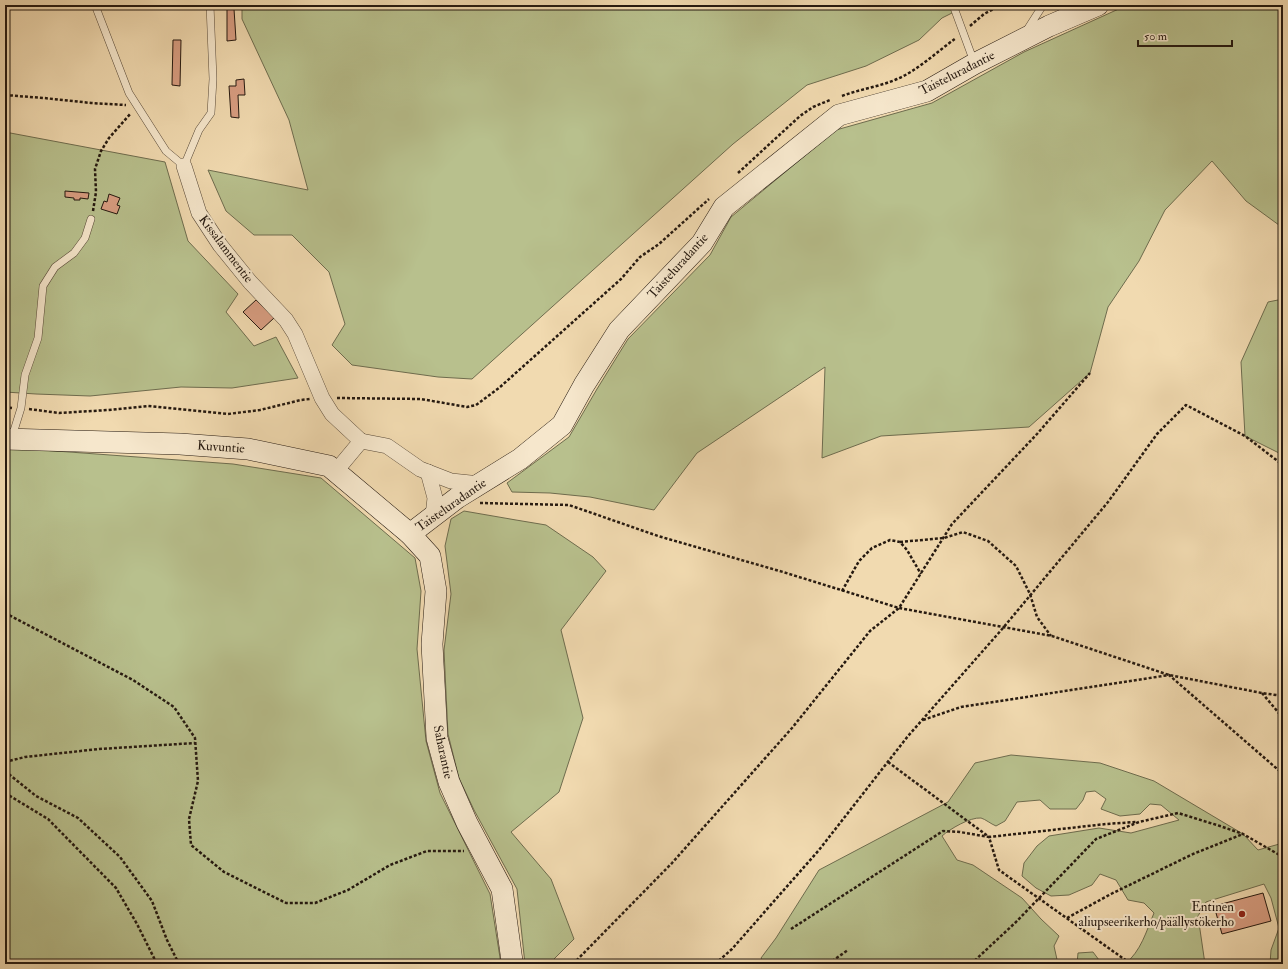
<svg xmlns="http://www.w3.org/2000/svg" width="1288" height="969" font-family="'IM FELL Double Pica',serif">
  <rect width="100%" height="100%" fill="#f1dab0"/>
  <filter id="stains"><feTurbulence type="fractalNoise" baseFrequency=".005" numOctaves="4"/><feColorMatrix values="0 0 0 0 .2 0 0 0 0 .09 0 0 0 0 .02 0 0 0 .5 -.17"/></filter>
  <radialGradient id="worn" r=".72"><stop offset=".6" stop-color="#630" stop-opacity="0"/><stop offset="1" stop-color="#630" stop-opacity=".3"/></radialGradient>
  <g fill="#b8c08d" stroke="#6e6c4e">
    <polygon points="242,5 968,5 942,18 919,40 866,66 807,85 733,144 472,379 438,377 352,365 332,345 345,324 329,272 292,235 254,235 226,211 208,170 308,190 289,120 242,19"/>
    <polygon points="1134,5 1283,5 1283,228 1246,201 1212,161 1165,210 1139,261 1108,307 1090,373 1029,427 881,436 822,458 825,367 697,453 654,510 590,497 550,493 512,492 507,483 569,437 597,389 628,339 710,255 731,217 836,130 932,103 1024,52 1123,7"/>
    <polygon points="5,132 165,162 188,241 238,294 226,312 254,346 276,337 298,378 232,388 181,387 90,396 36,394 5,392"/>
    <polygon points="1283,299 1283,455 1245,436 1241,362 1268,302"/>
    <polygon points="5,448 28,449 233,464 321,478 415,558 421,591 417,649 426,741 440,793 490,894 501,964 5,964"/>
    <polygon points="464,511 516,520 546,525 593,557 606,571 561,630 583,718 559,792 511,832 551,879 574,939 549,964 525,964 517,889 474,810 459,778 448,734 444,650 451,594 445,546 451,519"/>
    <path d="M1011,755L1100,763L1154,781L1243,834L1258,850L1283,843V964H1270L1271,950L1279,928L1271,898L1264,884L1206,902L1198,916L1205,964H1125C1141,951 1146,932 1154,913L1144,903L1128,900L1116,880L1100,874L1092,885L1069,895L1051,896L1036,888L1022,876L1024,863L1037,846L1049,836L1099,828L1131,833L1179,820L1161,805L1150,804L1140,814L1120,816L1101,809L1106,799L1095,791L1086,792L1083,800L1076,809H1050L1040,800L1017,802L1005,821L996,826C991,824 985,819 981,818C970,817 950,829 942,836L957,860L973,865L1022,898L1041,919L1059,936L1054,946L1058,964H765L761,958L776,938L819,870L948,802L975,763Z"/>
    <polygon points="1093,952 1102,964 1077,964 1078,953"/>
  </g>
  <g fill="#d99e82" stroke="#251910">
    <rect x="172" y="5" width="8" height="3"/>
    <polygon points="227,9 234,9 236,40 227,41"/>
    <polygon points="173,40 181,40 180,86 172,85"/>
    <polygon points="244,79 245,95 238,95 239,118 231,117 229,86 236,86 236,80"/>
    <polygon points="65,191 89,193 88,199 80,198 80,200 74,200 74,198 65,197"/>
    <polygon points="109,194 120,198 117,205 120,206 117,214 101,209 104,201 107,202"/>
    <polygon points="256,300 274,318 261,330 243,312"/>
    <polygon points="1263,893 1271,921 1222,934 1214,906"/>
  </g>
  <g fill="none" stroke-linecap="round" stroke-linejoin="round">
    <g stroke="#584938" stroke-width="8">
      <g id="lane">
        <polyline points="95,5 129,93 166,151 184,166 199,130 211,113 213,79 210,5"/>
        <polyline points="953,5 974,62"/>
        <polyline points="1027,30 1043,5"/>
        <polyline points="12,437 21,408 25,375 38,338 43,286 55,267 74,253 85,238 91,219"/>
      </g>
    </g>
    <g stroke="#584938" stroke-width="16">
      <g id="street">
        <polyline points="184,166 199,213 220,245 250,282 286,320 295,334 322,398 332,414 361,441"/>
        <polyline points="361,441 387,446 420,469 451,481 480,484"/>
        <polyline points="336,471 361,441"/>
        <polyline points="428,472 435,498 433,516"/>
      </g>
    </g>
    <g stroke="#251910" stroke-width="22">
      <g id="secondary">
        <polyline points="5,439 180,444 248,449 329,466 410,534 430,556 436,591 432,644 437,738 449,782 467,823 502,889 512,961 513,964"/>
        <polyline points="410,534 457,498 520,459 562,425 584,385 619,330 702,243 724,207 839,115 927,91 974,64 1049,26 1098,5"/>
      </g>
    </g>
    <g stroke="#251910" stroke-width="2.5" stroke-dasharray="3 2" stroke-linecap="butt">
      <polyline points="970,26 984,14 1001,5"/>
      <polyline points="5,95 44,98 91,103 126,105"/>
      <path d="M842,96C860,89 879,87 897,79C917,71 938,51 956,38"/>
      <polyline points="738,173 800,116 813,107 830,100"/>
      <polyline points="93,211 96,192 95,169 101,151 109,138 131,113"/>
      <polyline points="337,398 421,399 467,407 476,405 499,388 621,279 640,257 659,244 709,199"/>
      <polyline points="5,407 12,408"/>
      <polyline points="29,409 59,413 108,410 148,406 228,414 260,410 301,400 310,399"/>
      <polyline points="480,503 569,505 658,536 783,572 899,608 1052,636 1169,675 1262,693 1283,696"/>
      <polyline points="900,542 944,538 963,532 988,541 1016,566 1030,594 1037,617 1051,636"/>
      <polyline points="842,591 859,561 872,548 890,540 900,542 907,550 921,574"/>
      <polyline points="5,613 133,680 174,707 195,738 198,781 189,819 191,845 224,872 286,903 315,903 348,890 390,865 427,851 464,851"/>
      <polyline points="1262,693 1283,718"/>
      <polyline points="923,720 961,707 1169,675 1283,774"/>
      <polyline points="5,762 25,757 99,749 195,743"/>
      <polyline points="888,762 989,837 1106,824 1136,822"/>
      <polyline points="5,771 36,796 78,818 120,857 152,901 167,940 179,964"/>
      <polyline points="5,793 48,819 116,888 137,924 157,964"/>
      <polyline points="1067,918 1111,894 1193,854 1243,834"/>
      <polyline points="791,929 943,831 960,832 989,837 999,870 1131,964"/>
      <polyline points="573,964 672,863 792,728 870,631 899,608 952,524 1037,434 1090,373"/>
      <polyline points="715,964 732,949 819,850 908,736 1003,628 1108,502 1157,434 1186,405 1245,436 1283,465"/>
      <polyline points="828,964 848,950"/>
      <polyline points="971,964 1016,922 1096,839 1139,822 1178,813 1220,826 1243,834 1283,857"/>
    </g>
    <use href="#lane" stroke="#f6e7cc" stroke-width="7"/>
    <use href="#street" stroke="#f6e7cc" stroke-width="15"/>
    <use href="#secondary" stroke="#f6e7cc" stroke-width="21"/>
  </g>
  <circle fill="#8f2418" stroke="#f6e7cc" stroke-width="1.5" cx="1242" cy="914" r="4"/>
  <g text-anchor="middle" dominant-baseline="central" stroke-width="4" stroke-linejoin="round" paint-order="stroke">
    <g font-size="13" fill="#251910" stroke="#f6e7cc">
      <text transform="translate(957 73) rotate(-27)">Taisteluradantie</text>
      <text transform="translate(226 249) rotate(53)">Kissalammentie</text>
      <text transform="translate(678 266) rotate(-48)">Taisteluradantie</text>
      <text transform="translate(221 447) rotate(4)">Kuvuntie</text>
      <text transform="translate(451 505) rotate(-35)">Taisteluradantie</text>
      <text transform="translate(443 752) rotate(78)">Saharantie</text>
    </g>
    <g font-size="13" fill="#251910" stroke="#f6e7cc" text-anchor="end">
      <text x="1234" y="907">Entinen<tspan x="1234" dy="15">aliupseerikerho/päällystökerho</tspan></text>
    </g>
  </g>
  <rect width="1288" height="969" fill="none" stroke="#f1dab0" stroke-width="20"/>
  <rect x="6" y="6" width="1276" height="957" fill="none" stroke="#251910" stroke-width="2"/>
  <rect x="10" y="10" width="1268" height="949" fill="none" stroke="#251910"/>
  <path d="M1138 40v6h94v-6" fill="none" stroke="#251910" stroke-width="2"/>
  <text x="1144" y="40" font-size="12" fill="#251910" stroke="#f6e7cc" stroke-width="3" paint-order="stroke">50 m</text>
  <rect width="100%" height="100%" filter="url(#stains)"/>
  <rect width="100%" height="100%" fill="url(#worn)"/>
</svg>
